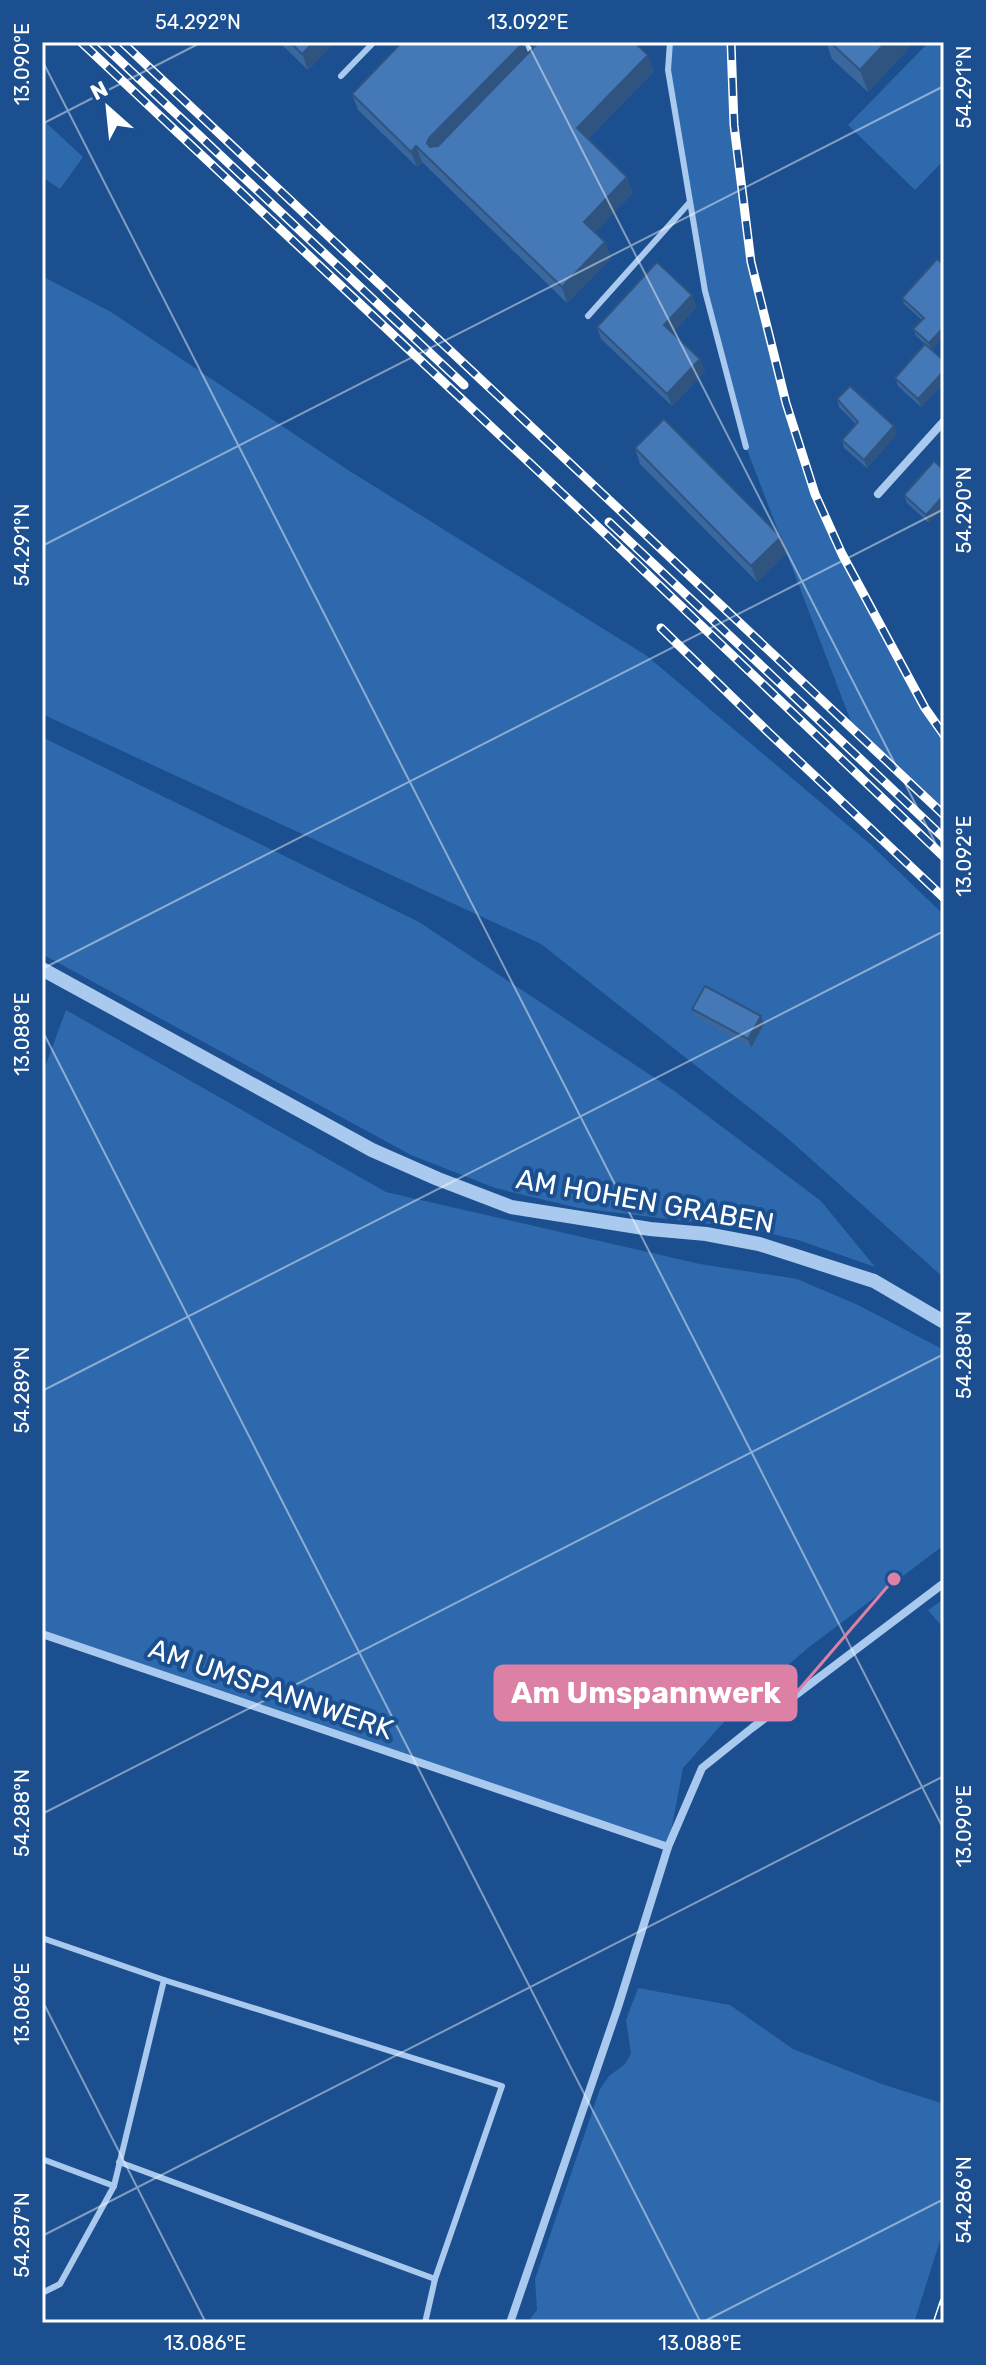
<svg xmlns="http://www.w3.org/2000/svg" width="986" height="2365" font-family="Rubik,sans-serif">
  <rect width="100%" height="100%" fill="#1b4f8f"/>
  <g fill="#2e69ad">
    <polygon points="670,42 731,42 734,125 751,262 786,403 815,494 842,554 925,708 944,735 944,815 855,732 746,447 705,291 668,70"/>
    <polygon points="929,42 944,42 944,160 915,190 848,125"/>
    <polygon points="42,119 83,157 60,189 42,177"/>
    <polygon points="42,276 111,312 348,470 647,656 870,844 944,915 944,1278 784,1135 541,944 42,714"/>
    <polygon points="42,737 419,922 673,1090 821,1201 875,1267 798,1240 750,1229 578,1208 495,1188 411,1155 42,954"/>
    <polygon points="66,1010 386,1192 700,1264 797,1279 858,1305 944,1350 944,1545 808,1648 732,1713 683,1768 668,1847 42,1634 42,1075"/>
    <polygon points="944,1599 944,1629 928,1610"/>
    <polygon points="638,1988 730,2005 793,2049 882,2084 944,2104 944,2228 914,2323 527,2323 537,2310 535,2279 600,2089 609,2076 625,2064 631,2054 626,2020"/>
  </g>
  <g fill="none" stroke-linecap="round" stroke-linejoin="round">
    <g stroke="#a9c9ee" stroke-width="6">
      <polyline points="522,42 536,56"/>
      <polyline points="670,42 668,70 705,291 746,447"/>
      <polyline points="341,76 374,42"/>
      <polyline points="588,316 690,202"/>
      <polyline points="42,1938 164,1980 502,2086 435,2279 119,2162"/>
      <polyline points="42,2159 114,2186"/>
      <polyline points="42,2293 60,2284 114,2186 164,1980"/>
      <polyline points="425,2323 435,2279"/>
    </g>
    <g stroke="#a9c9ee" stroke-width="8">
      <polyline points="878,494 944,421"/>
      <polyline points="42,1634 668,1847"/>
      <polyline points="510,2323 618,2007 668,1847 702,1768 752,1728 944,1583"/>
    </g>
    <polyline stroke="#a9c9ee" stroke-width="14" points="42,969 372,1150 438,1179 511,1207 650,1229 706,1234 759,1244 874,1281 944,1322"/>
    <g stroke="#fff" stroke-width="9">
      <g id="rail">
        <polyline points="81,42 599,528 944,857"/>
        <polyline points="100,42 464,385"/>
        <polyline points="122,42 944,815"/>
        <polyline points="731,42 734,125 751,262 786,403 815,494 842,554 925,708 944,735"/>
        <polyline points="609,522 944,838"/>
        <polyline points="661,628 767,731 944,898"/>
        <polyline points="937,2323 944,2302"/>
      </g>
    </g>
    <use href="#rail" stroke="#1b4f8f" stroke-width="6" stroke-dasharray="18" stroke-linecap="butt"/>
  </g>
  <g fill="#3a679d">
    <polygon points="279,42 335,42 308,70"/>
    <polygon points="530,42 634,42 654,71 588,139 633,193 595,232 605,242 611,258 567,303 422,162 417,167 358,110 352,94 528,54 535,47"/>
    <polygon points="826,42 914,42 868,92 832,59"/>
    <polygon points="944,265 944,336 932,349 944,361 944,383 921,407 898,386 895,378 925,344 916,336 913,329 922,320 904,304 902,298"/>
    <polygon points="697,307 672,333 700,359 705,371 672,406 601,339 597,327"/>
    <polygon points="837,399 897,434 867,468 844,448 842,440 856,424 839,407"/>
    <polygon points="635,448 787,553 757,582 640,464"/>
    <polygon points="934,461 929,523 907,503 904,495"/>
    <polygon points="692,1009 761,1016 764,1024 751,1048 695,1017"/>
  </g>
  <g fill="#305480">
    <polygon points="314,42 335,42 308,70 302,54"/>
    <polygon points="524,42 530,58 435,154 427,143 429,138"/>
    <polygon points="886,42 914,42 868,92 860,70"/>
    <polygon points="648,55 654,71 583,144 577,128"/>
    <polygon points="416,146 422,162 417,167 411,152"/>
    <polygon points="627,177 633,193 590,238 584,222"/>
    <polygon points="605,242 611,258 567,303 562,287"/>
    <polygon points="692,295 697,307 668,337 664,325"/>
    <polygon points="944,327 944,336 931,350 929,343"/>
    <polygon points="700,359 705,371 672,406 667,394"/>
    <polygon points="944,371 944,383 921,407 918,399"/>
    <polygon points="894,426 897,434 867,468 864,460"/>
    <polygon points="944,495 944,507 929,523 926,515"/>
    <polygon points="781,537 787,553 757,582 751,566"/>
    <polygon points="761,1016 764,1024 751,1048 748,1039"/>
  </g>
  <g fill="#4478b7" stroke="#305480" stroke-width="2">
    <polygon points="290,42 314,42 302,54"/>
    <polygon points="402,42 524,42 429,138 427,143 430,147 438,146 539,42 634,42 648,55 577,128 627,177 584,222 605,242 562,287 416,146 411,152 352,94"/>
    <polygon points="830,42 886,42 860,70"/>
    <polygon points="937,259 944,265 944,327 929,343 913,329 924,318 902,298"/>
    <polygon points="657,262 692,295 664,325 700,359 667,394 597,327"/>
    <polygon points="925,344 944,361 944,371 918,399 895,378"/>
    <polygon points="850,386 894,426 864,460 842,440 858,422 837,399"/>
    <polygon points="664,419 781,537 751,566 635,448"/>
    <polygon points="934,461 944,470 944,495 926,515 904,495"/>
    <polygon points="705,986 761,1016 748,1039 692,1009"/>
  </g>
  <path fill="none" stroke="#fff" stroke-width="2" stroke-opacity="0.45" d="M527,42L944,860M42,60L944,1830M42,124L202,42M42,546L944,86M42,969L944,509M42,1030L701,2323M42,1391L944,931M42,1814L944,1354M42,2000L206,2323M42,2236L944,1776M701,2323L944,2199"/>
  <g text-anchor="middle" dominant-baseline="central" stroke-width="8" stroke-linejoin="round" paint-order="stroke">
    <g font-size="28" fill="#fff" stroke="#1b4f8f">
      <text transform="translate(645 1201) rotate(10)">AM HOHEN GRABEN</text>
      <text transform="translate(271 1689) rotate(19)">AM UMSPANNWERK</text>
    </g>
  </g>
  <path fill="none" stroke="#dd80a5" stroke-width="3" d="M894 1579L796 1693"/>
  <circle fill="#dd80a5" stroke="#1b4f8f" stroke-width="3" cx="894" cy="1579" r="8"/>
  <rect fill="#dd80a5" stroke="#dd80a5" stroke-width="3" x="495" y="1666" width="301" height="54" rx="8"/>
  <g font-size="30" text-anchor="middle" font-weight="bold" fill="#fff">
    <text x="646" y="1703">Am Umspannwerk</text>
  </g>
  <rect width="986" height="2365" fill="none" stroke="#1b4f8f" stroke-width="88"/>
  <g transform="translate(108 108) rotate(333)" stroke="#1b4f8f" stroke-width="6" paint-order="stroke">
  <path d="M0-6L14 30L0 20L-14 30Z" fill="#ffffff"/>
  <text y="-12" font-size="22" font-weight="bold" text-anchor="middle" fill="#ffffff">N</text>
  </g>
  <rect x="44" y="44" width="898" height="2277" fill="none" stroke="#fff" stroke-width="3"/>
  <g font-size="20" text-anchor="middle" fill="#fff">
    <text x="198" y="29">54.292°N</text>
    <text x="528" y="29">13.092°E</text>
    <text transform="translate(22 64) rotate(-90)" y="7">13.090°E</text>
    <text transform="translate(964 87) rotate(-90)" y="7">54.291°N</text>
    <text transform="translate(964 510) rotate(-90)" y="7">54.290°N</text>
    <text transform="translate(22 545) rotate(-90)" y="7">54.291°N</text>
    <text transform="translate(964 856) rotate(-90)" y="7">13.092°E</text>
    <text transform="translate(22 1034) rotate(-90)" y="7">13.088°E</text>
    <text transform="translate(964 1355) rotate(-90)" y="7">54.288°N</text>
    <text transform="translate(22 1390) rotate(-90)" y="7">54.289°N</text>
    <text transform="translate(22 1813) rotate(-90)" y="7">54.288°N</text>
    <text transform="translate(964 1826) rotate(-90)" y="7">13.090°E</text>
    <text transform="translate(22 2004) rotate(-90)" y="7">13.086°E</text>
    <text transform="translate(964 2200) rotate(-90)" y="7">54.286°N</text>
    <text transform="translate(22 2235) rotate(-90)" y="7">54.287°N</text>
    <text x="205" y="2350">13.086°E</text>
    <text x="700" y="2350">13.088°E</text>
  </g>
</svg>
